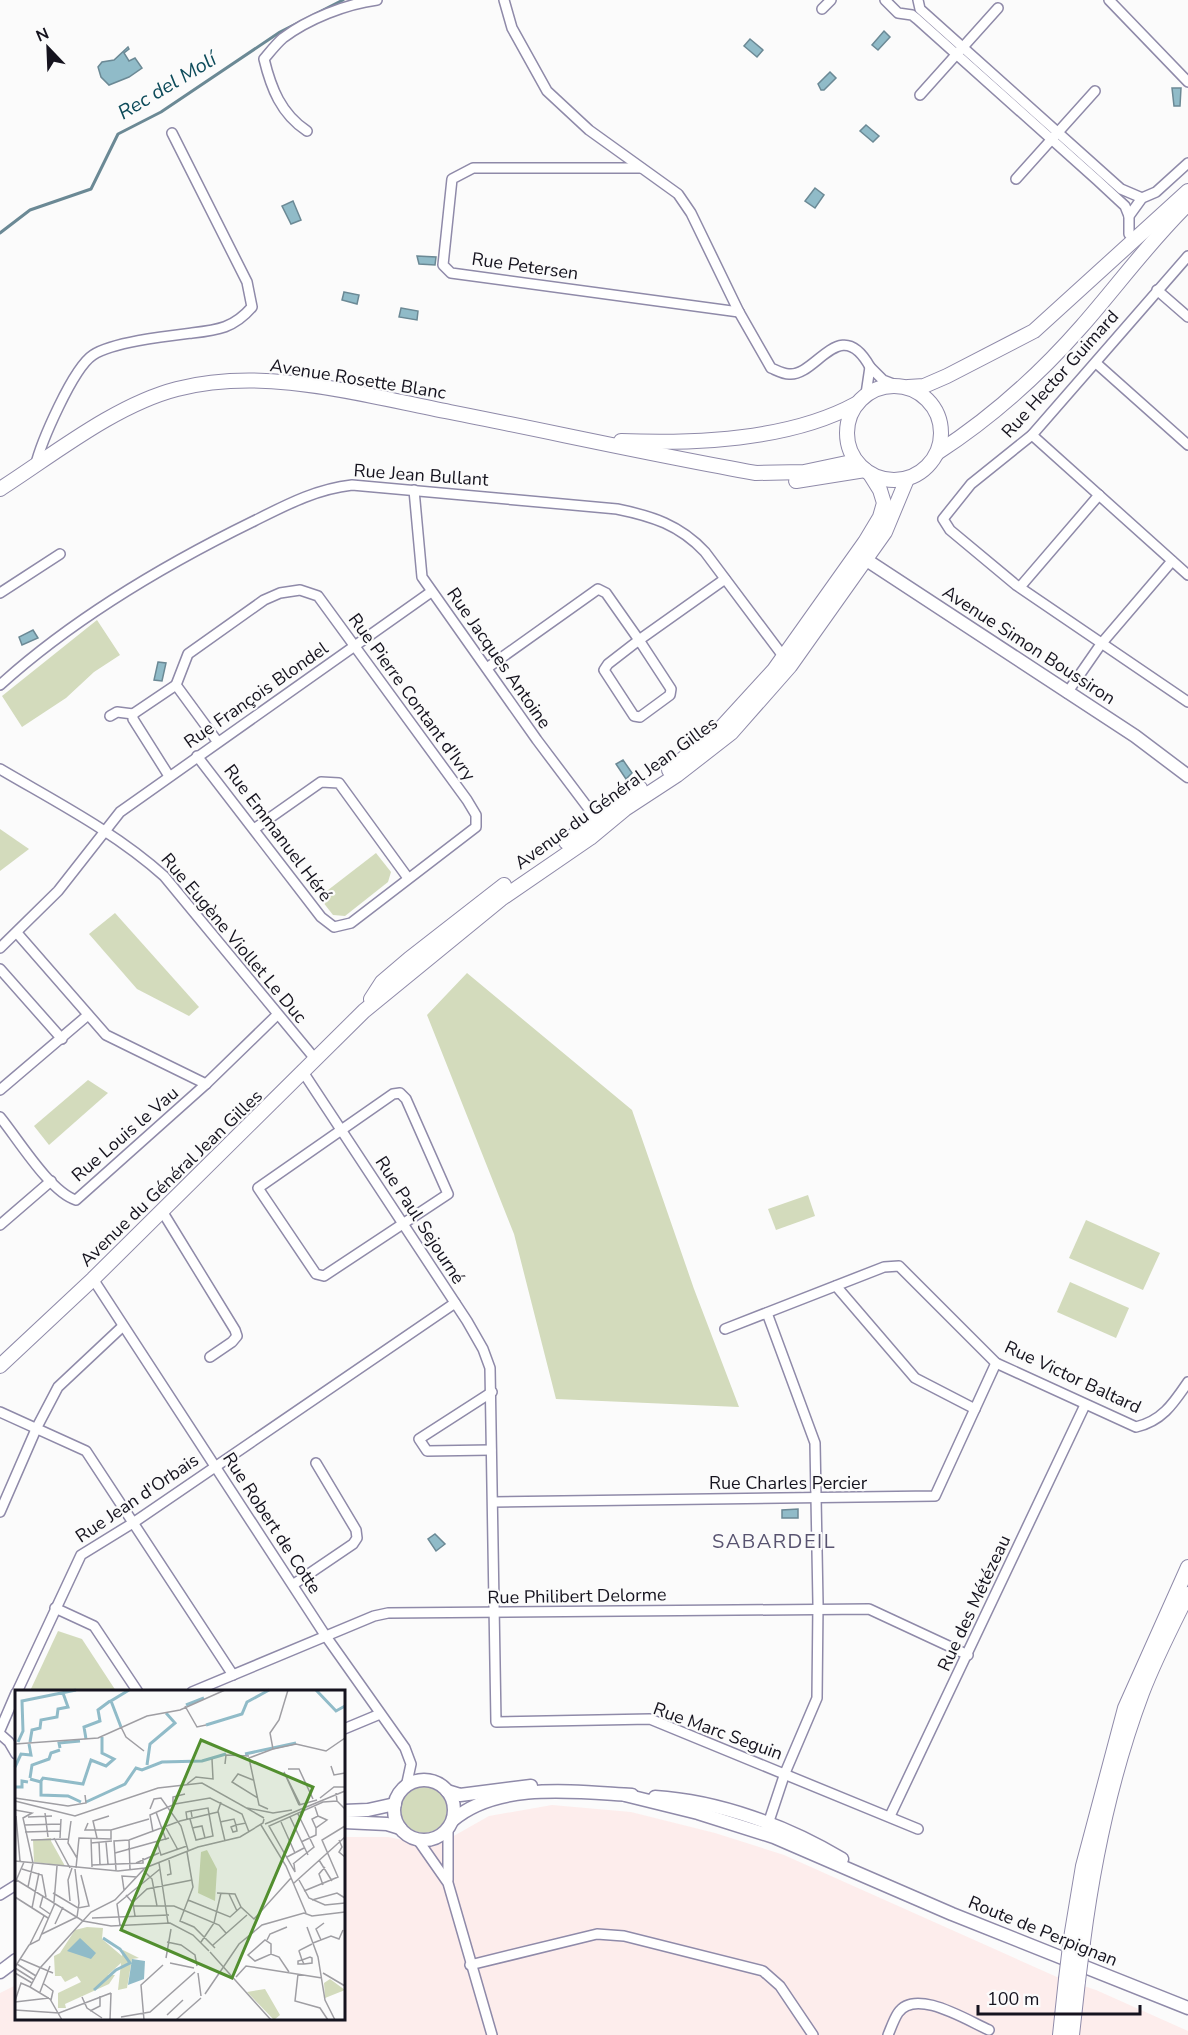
<svg xmlns="http://www.w3.org/2000/svg" width="1188" height="2035" font-family="'Nunito Sans',sans-serif">
  <rect width="100%" height="100%" fill="#fbfbfb"/>
  <polygon fill="#fdedec" points="552,1805 631,1812 715,1833 784,1855 1057,1977 1096,1990 1188,2031 1188,2035 0,2035 0,1993 16,1985 16,2018 344,2018 344,1837 388,1837 436,1846 489,1816"/>
  <g fill="#d3dbbc">
    <polygon points="97,620 120,655 94,672 66,698 22,727 2,696"/>
    <polygon points="0,829 29,849 0,871"/>
    <polygon points="376,853 391,872 388,882 345,916 333,915 319,897"/>
    <polygon points="115,913 199,1007 189,1016 137,989 89,934"/>
    <polygon points="467,973 632,1110 694,1289 739,1407 556,1399 514,1234 427,1015"/>
    <polygon points="88,1080 108,1093 49,1145 34,1126"/>
    <polygon points="808,1195 815,1216 776,1230 768,1209"/>
    <polygon points="1086,1220 1160,1253 1143,1290 1069,1258"/>
    <polygon points="1070,1282 1129,1308 1116,1338 1057,1312"/>
    <polygon points="58,1631 82,1639 116,1691 30,1691"/>
    <circle cx="424" cy="1810" r="23"/>
  </g>
  <g fill="#90bbc8" stroke="#6b8995" stroke-width="1.5">
    <polygon points="884,31 890,37 878,50 872,45"/>
    <polygon points="750,39 763,50 757,57 744,46"/>
    <polygon points="128,47 129,49 124,53 129,61 135,58 142,68 129,77 109,85 101,77 98,67 102,62 114,60"/>
    <polygon points="830,72 836,78 824,90 821,90 818,84"/>
    <polygon points="1172,88 1181,88 1180,106 1174,106"/>
    <polygon points="866,125 879,136 873,142 860,131"/>
    <polygon points="815,188 824,195 815,208 805,201"/>
    <polygon points="293,201 301,220 291,224 282,206"/>
    <polygon points="417,256 436,257 435,265 419,264"/>
    <polygon points="344,292 359,295 357,304 342,300"/>
    <polygon points="401,308 418,311 417,320 399,317"/>
    <polygon points="33,630 38,638 22,645 19,637"/>
    <polygon points="158,662 166,663 162,681 154,680"/>
    <polygon points="623,760 632,773 626,779 616,764"/>
    <polygon points="798,1509 798,1518 782,1518 782,1510"/>
    <polygon points="435,1534 445,1544 436,1551 428,1539"/>
  </g>
  <g fill="none" stroke-linecap="round" stroke-linejoin="round">
    <polyline stroke="#6b8995" stroke-width="3" points="0,233 30,210 91,189 118,134 161,112 280,32 343,0"/>
    <g stroke="#8f8aa9" stroke-width="12">
      <g id="minor">
        <path d="M504,0L512,28L547,91L589,130L678,194L691,213L739,312L771,368C776,370 783,374 789,374C816,377 840,313 870,367"/>
        <polyline points="885,0 898,13 912,15 917,19 1097,180 1125,206 1129,216"/>
        <polyline points="918,0 920,9 1121,189 1142,198"/>
        <polyline points="1109,0 1188,82"/>
        <polyline points="822,9 831,0"/>
        <polyline points="920,95 998,8"/>
        <path d="M307,131C281,114 271,88 264,59C270,52 276,44 283,38C308,19 346,4 377,0"/>
        <polyline points="641,168 473,168 452,179 443,265 451,273 739,312"/>
        <polyline points="1016,179 1095,91"/>
        <polyline points="1129,234 1129,216 1142,198 1156,192 1188,163"/>
        <polyline points="1188,256 1032,435 971,484 943,519 950,530 1016,585 1188,702"/>
        <polyline points="1157,290 1188,317"/>
        <polyline points="1096,363 1188,445"/>
        <polyline points="866,394 870,367 883,380 896,385"/>
        <polyline points="1032,435 1188,575"/>
        <path d="M35,467C41,442 73,368 93,355C113,342 167,336 192,333C218,330 234,328 252,307L247,282L172,133"/>
        <polyline points="414,490 422,577 537,740 598,821"/>
        <polyline points="1020,587 1099,495"/>
        <polyline points="0,593 60,554"/>
        <polygon points="639,640 671,689 670,695 640,717 634,716 604,670 608,664"/>
        <polyline points="487,668 598,589 606,593 639,640 725,579"/>
        <path d="M0,685C73,619 166,564 254,521C286,505 316,489 352,485L617,509C652,516 680,525 705,552L786,660"/>
        <polyline points="176,685 188,654 264,600 280,593 300,590 318,596 467,800 476,815 476,827 351,923 334,927 321,917 197,756"/>
        <polyline points="1067,693 1101,644 1172,561"/>
        <polyline points="110,716 117,712 133,714"/>
        <path d="M0,769C56,802 115,832 164,876L316,1060"/>
        <polyline points="169,776 133,719 133,714 176,685 217,741"/>
        <polyline points="254,829 321,782 339,783 408,878"/>
        <polyline points="17,933 106,1035 206,1084"/>
        <polyline points="0,948 58,891 120,812 431,592"/>
        <polyline points="0,969 62,1039"/>
        <polyline points="303,1072 467,1321 483,1349 490,1368 496,1722 650,1719 918,1829"/>
        <polyline points="0,1090 88,1015"/>
        <polygon points="400,1093 406,1099 448,1194 324,1276 316,1274 258,1188 393,1094"/>
        <path d="M0,1117C18,1139 50,1192 76,1200L206,1084L277,1015"/>
        <polyline points="162,1211 235,1330 237,1336 232,1342 210,1357"/>
        <polyline points="0,1225 51,1181"/>
        <polyline points="93,1279 325,1635 405,1748 411,1764 406,1787"/>
        <polyline points="836,1286 915,1378 975,1409"/>
        <path d="M725,1329L884,1267L899,1266L996,1363L1136,1427C1162,1421 1173,1404 1188,1382"/>
        <polyline points="0,1412 86,1451 233,1675"/>
        <polyline points="491,1450 427,1451 419,1439 492,1392"/>
        <polyline points="493,1502 935,1496 996,1363"/>
        <polyline points="0,1512 37,1427 58,1387 123,1326"/>
        <polyline points="294,1584 353,1544 357,1538 356,1530 316,1463"/>
        <polyline points="55,1608 94,1626 138,1692"/>
        <polyline points="17,1692 81,1555 133,1523 455,1303"/>
        <polyline points="192,1692 374,1616 388,1613 869,1609 968,1655"/>
        <polyline points="344,1729 380,1714"/>
        <polyline points="0,1730 16,1693"/>
        <polyline points="0,1734 9,1742 16,1754"/>
        <polyline points="890,1816 1085,1405"/>
        <polyline points="767,1827 785,1773 817,1698 818,1604 815,1443 767,1313"/>
        <polyline points="418,1840 448,1883 492,2035"/>
        <polyline points="448,1880 448,1829"/>
        <polyline points="0,1895 16,1885"/>
        <polyline points="470,1965 597,1934 624,1936 763,1971 780,1986 813,2035"/>
        <path d="M888,2035C891,2028 894,2019 898,2013C915,1987 968,2021 989,2030"/>
      </g>
    </g>
    <g stroke="#8f8aa9" stroke-width="15">
      <g id="tertiary">
        <polyline points="862,552 865,559 1135,736 1188,776"/>
        <circle cx="424" cy="1810" r="30"/>
        <polyline points="447,1791 460,1795 531,1786"/>
        <polyline points="625,1795 698,1813 774,1837 952,1914 1188,2008"/>
        <path d="M655,1797C719,1801 787,1826 842,1859"/>
        <polyline points="344,1811 368,1810 395,1804"/>
        <path d="M453,1820C499,1781 577,1792 632,1795"/>
        <polyline points="344,1822 387,1824 400,1828"/>
        <polyline points="0,1972 16,1960"/>
      </g>
    </g>
    <g stroke="#8f8aa9" stroke-width="16">
      <g id="secondary">
        <circle cx="894" cy="433" r="47"/>
        <polyline points="908,387 924,386 947,376 1034,331 1188,191"/>
        <path d="M621,441C696,444 790,440 856,404"/>
        <path d="M937,453C991,418 1040,374 1082,326C1118,285 1149,242 1188,204"/>
        <polyline points="796,481 865,470"/>
        <path d="M0,489C53,455 115,405 177,389C266,366 362,395 450,412C552,432 654,455 756,473L804,472L856,461"/>
        <polyline points="669,770 720,729 774,670 865,542 880,517 884,503 880,490 870,474"/>
        <polyline points="566,842 595,817 640,788"/>
        <polyline points="371,999 382,982 409,959 504,885"/>
        <polyline points="0,1366 93,1279 364,1011 501,899 590,838 625,809 677,775 731,733 790,666 885,532 907,479"/>
        <polyline points="1071,1938 1083,1866 1125,1708 1188,1567"/>
        <path d="M1083,1942C1094,1857 1112,1773 1142,1693C1155,1659 1172,1626 1188,1594"/>
        <polyline points="1060,2035 1066,1979"/>
        <polyline points="1072,2035 1078,1981"/>
      </g>
    </g>
    <use href="#minor" stroke="#fff" stroke-width="9"/>
    <use href="#tertiary" stroke="#fff" stroke-width="12"/>
    <use href="#secondary" stroke="#fff" stroke-width="14"/>
    <g stroke="#8f8aa9" stroke-width="16" stroke-linecap="butt">
      <g id="secondary-bridge">
        <polyline points="1066,1979 1071,1938"/>
        <polyline points="1078,1981 1083,1942"/>
      </g>
    </g>
    <use href="#secondary-bridge" stroke="#fff" stroke-width="14"/>
  </g>
  <g text-anchor="middle" dominant-baseline="central" stroke-width="4.5" stroke-linejoin="round" paint-order="stroke">
    <g font-size="18" fill="#15131e" stroke="#fbfbfb">
      <text transform="translate(525 266) rotate(8)">Rue Petersen</text>
      <text transform="translate(1060 374) rotate(-48)">Rue Hector Guimard</text>
      <text transform="translate(358 379) rotate(9)">Avenue Rosette Blanc</text>
      <text transform="translate(421 475) rotate(4)">Rue Jean Bullant</text>
      <text transform="translate(1029 645) rotate(33)">Avenue Simon Boussiron</text>
      <text transform="translate(499 658) rotate(55)">Rue Jacques Antoine</text>
      <text transform="translate(256 695) rotate(-35)">Rue François Blondel</text>
      <text transform="translate(412 697) rotate(54)">Rue Pierre Contant d'Ivry</text>
      <text transform="translate(616 793) rotate(-36)">Avenue du Général Jean Gilles</text>
      <text transform="translate(278 833) rotate(53)">Rue Emmanuel Héré</text>
      <text transform="translate(234 938) rotate(50)">Rue Eugène Viollet Le Duc</text>
      <text transform="translate(125 1134) rotate(-41)">Rue Louis le Vau</text>
      <text transform="translate(171 1178) rotate(-44)">Avenue du Général Jean Gilles</text>
      <text transform="translate(420 1220) rotate(57)">Rue Paul Sejourné</text>
      <text transform="translate(1073 1377) rotate(25)">Rue Victor Baltard</text>
      <text x="788" y="1483">Rue Charles Percier</text>
      <text transform="translate(137 1498) rotate(-34)">Rue Jean d'Orbais</text>
      <text transform="translate(272 1523) rotate(57)">Rue Robert de Cotte</text>
      <text transform="translate(577 1596) rotate(-1)">Rue Philibert Delorme</text>
      <text transform="translate(974 1603) rotate(-65)">Rue des Métézeau</text>
      <text transform="translate(718 1731) rotate(20)">Rue Marc Seguin</text>
      <text transform="translate(1043 1931) rotate(22)">Route de Perpignan</text>
    </g>
    <g font-size="20" font-style="italic" fill="#0d4b5a" stroke="#fbfbfb">
      <text transform="translate(167 86) rotate(-31)">Rec del Molí</text>
    </g>
    <g font-size="20" letter-spacing="1.5" fill="#585370" stroke="#fbfbfb">
      <text x="774" y="1541">SABARDEIL</text>
    </g>
  </g>
  <g transform="translate(15 1690)">
    <rect width="330" height="330" fill="#fbfbfb"/>
    <path d="M36,148V151L50,176L19,172L18,150ZM192,160L202,179L200,211L183,203L186,162ZM72,237L88,238L87,249L107,266L108,260L124,268L117,269L112,298L103,300L106,273L93,285H100L94,294L50,314L51,318H43V303L66,292L62,286L50,292L46,286H40L39,266L45,263L60,240ZM315,289L330,300L310,308L309,293ZM250,299L265,325L259,330L232,302Z" fill="#d3dbbc"/>
    <path d="M65,248L81,263L76,269L52,261ZM117,269L130,271L129,289L113,295Z" fill="#90bbc8"/>
    <path fill="none" stroke="#90bbc8" stroke-width="3" d="M301,0L321,21L330,16M171,15L189,8M191,35L227,24L232,12L254,0M106,37L96,11L114,0M71,49L69,37L85,31L83,20L95,11M3,52L8,41L7,11L61,0M15,52L17,40L25,38L26,30L42,27L43,19L53,17L48,3M45,58L44,53L65,51M230,64L281,53M132,75L135,54L160,33L151,23M0,77L6,64L16,65L14,54M15,88L17,75L34,69L36,63L45,60M15,89L26,92V105L53,106L66,112M26,91L28,88L68,94L76,70L91,76L99,69L87,63V47M0,97H7V91L13,92M71,112L110,94L121,78L127,80L147,72L187,71L211,64M79,300L101,280L115,273L105,259L88,248"/>
    <path fill="none" stroke="#9f9ea3" stroke-width="1.5" d="M170,16L182,37L191,35M106,37L111,47L129,61M0,54L83,48L132,26L165,20L210,0M258,59L281,54L311,61L330,48M210,74L211,65L234,66M316,76L319,85L330,83M273,79H284L298,109M238,90L223,84L217,92L243,108M172,94L181,87L198,89L197,69M321,103L322,111L330,119M0,108L53,116L71,113L70,105M305,108L319,97H330M0,111L60,126L143,98L187,93L249,128M206,112L203,121L210,151M158,114V107L170,104M284,115L269,82L285,114M284,115L302,110M300,117L303,126L297,129L301,138M232,118L258,123L277,120M135,119L139,109L146,108L166,136L173,160M253,119L244,115L234,68L258,59L255,43L264,30L273,0M0,120L17,123L8,128L18,173L13,197M141,122L151,150M30,123L33,147M1,126L5,171M13,127L37,126M275,127L293,165M172,129L171,122L176,121L177,127M175,129L181,150L198,146L193,118L176,121M56,131L53,153L62,168M205,132L219,129L221,135L231,133M266,132L280,163M73,133L70,140H96L134,129M250,134L330,101M9,135L46,134M221,135L222,141L218,142L216,137ZM246,135L271,176L291,223M151,138L163,160M177,138L187,136L190,148M10,142L45,141M138,142L135,125L160,114L195,108L227,124L234,142M39,148L55,178M45,148L46,129M76,148L77,177M82,148L78,131L94,126M16,150L53,149M114,150L115,180M324,150L327,157L324,162L330,167M84,152L85,175M91,152L93,174M142,152L146,165L172,156M286,152L301,145V138L312,130L303,126M76,153L97,151M172,162L178,197L165,231L179,237L200,258M100,163L154,148M272,167L289,158M304,170L317,191M0,171L103,181L130,178M121,173L144,163M144,173L153,233M278,174L299,157L283,124M279,174L280,182L254,136L308,112L322,111M77,175L128,173V168M61,178L64,148L96,149V140M7,179L27,185L31,207M60,179L64,213L62,227M101,180L99,151L114,150L165,131L203,122M129,181L137,189L142,216M152,185L156,184L154,170M0,189L68,231L96,236L155,233L178,245L194,261M284,190L294,208L310,215L330,213M0,193L9,172M279,193L330,147M308,195L304,184L310,177M109,200L107,186L122,187M289,201L323,187L307,150L330,136M38,203L63,218L74,216L66,185M202,203L220,204L226,217L239,229L276,188M214,204L222,221M111,205L118,213L120,226M28,206L25,217L35,224M0,207L33,228M173,210L215,227L226,217M297,210L322,203L330,208M55,211L53,190L57,178M39,212L42,176M118,212L132,199L177,190M119,216H159L204,235L211,243M17,218L24,183M77,228L154,225M40,234L48,217M105,235L102,214L145,179M292,237L303,267L310,310L320,330M27,244L62,227M252,250L255,244L272,237M306,250L301,239L309,233M152,252L166,255L180,265L182,276M186,252L199,233L206,203M298,253L316,246L324,249L328,240M15,254L29,226M198,255L232,225M195,262L256,330M256,264V254L250,250L233,265L240,271L256,264L264,267L274,282M151,268L156,239M5,269L38,283M155,273L179,278M2,274L21,286M289,274L297,273V268L295,267L287,270L283,271V274H289L287,270L284,261L285,260L297,254M0,277L14,255L24,250L40,213M0,278L19,290M0,283L17,293M183,283L186,306M308,283L330,296M283,284L280,311L305,318L313,330M221,287L231,276L307,288M29,294L38,301L36,310M15,297L35,309L47,330M25,302L35,276M190,304L224,254L247,235L289,223L297,226L330,222M67,307L72,318L87,328M0,311L6,293L15,297L25,278L76,222L100,210L130,178L183,157L225,147L248,133L249,129M0,312L34,308M0,320L44,323L96,303M75,321L85,316V306M152,325L168,310M106,327L135,322L180,282M95,330L96,303M129,330L126,295L148,275M161,330L186,308"/>
    <path fill="#528f2f" fill-opacity="0.15" stroke="#528f2f" stroke-width="3" d="M186,50L298,97L217,288L106,240Z"/>
    <rect width="330" height="330" fill="none" stroke="#15131e" stroke-width="3"/>
  </g>
  <g transform="translate(48 48) rotate(337)" stroke="#fbfbfb" stroke-width="4.5" paint-order="stroke">
  <path d="M0-4.5L10 22L0 15L-10 22Z" fill="#15131e"/>
  <text y="-9" font-size="16" font-weight="bold" text-anchor="middle" fill="#15131e">N</text>
  </g>
  <path d="M978 2005v9h162v-9" fill="none" stroke="#15131e" stroke-width="3"/>
  <text x="987" y="2005" font-size="18" fill="#15131e" stroke="#fbfbfb" stroke-width="4.5" paint-order="stroke">100 m</text>
</svg>
